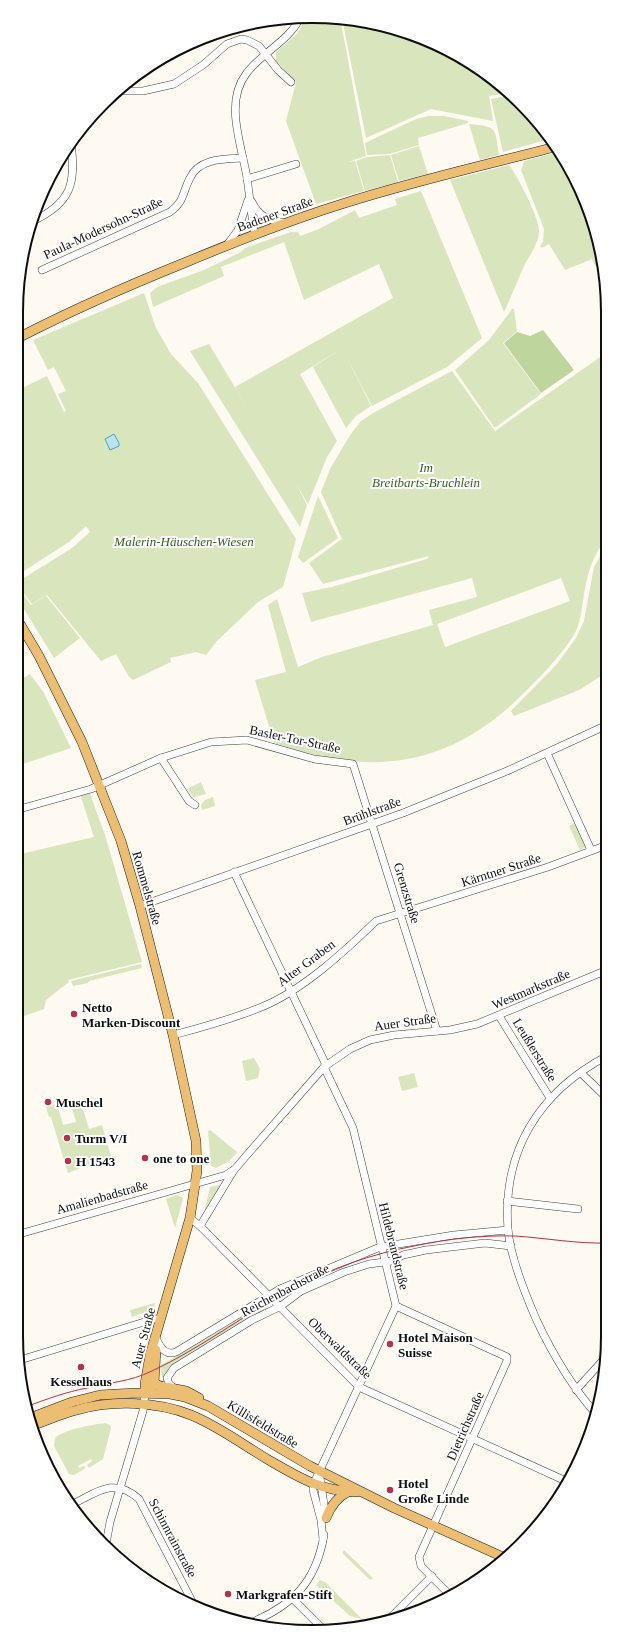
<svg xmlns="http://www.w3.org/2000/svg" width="624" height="1648" font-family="Georgia,serif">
  <rect width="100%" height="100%" fill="#fef9f1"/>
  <g fill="#d8e5bd" fill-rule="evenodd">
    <polygon points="306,17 332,17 340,18 366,156 348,162 355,161 364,191 316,204 286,121 296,82 276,61 276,52 298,33"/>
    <polygon points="342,18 389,26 476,66 508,93 489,96 493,121 431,109 366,138"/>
    <polygon points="510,95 535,117 549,139 503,152 491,99"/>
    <polygon points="429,116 444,116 468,121 468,123 418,138 419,145 389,154 367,155 365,143 416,119"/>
    <path d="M469,124C499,127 494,127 499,155L480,160Z"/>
    <polygon points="419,146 428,174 399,181 391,155"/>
    <polygon points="558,152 578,181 602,263 595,266 592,259 565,270 549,244 542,248 540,246 543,242 544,229 521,170 524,161"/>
    <polygon points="390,155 398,182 365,191 356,161 367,157"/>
    <path d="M509,165C517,175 540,219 539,232C538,245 529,256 524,266C517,282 511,297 504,312L450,180Z"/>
    <polygon points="421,191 482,338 447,367 372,406 345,354 371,406 356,416 346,428 313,367 343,348 300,374 337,441 327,457 308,504 296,484 307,505 300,527 190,351 209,344 252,416 235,387 393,298 379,264 304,300 284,242 221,267 224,276 153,307 150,293 157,287 204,270 241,252 245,248 291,232 298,232 300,236 319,229 355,210 359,218 397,205 395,199"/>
    <polygon points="144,293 156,328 171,354 198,383 296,539 283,587 258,602 217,641 206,655 196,652 170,658 171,662 133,680 129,677 116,654 101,661 47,595 32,604 16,583 72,548 90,532 86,526 69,542 16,576 16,391 47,376 64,412 66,411 58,394 66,391 54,367 48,370 33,340"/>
    <polygon points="512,309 514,309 517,331 503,343 541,394 496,427 494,427 455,370 489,340"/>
    <path d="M606,353V540C589,559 586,582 582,607C581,615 579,625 575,633C563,653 545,672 528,689C453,766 375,779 274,743L255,680L286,672L268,605L277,599L298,667L322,657L433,625L429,610L477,597L472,578L311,622L302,593L332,587L427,559L429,556L323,584L309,563L342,539L321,492L330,469L350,435L361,421L373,413L452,371L495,431ZM561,578L570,601L445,647L437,624Z"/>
    <polygon points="318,496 338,538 303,563 298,557"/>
    <polygon points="606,546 606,673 579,690 514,716 511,711 557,664 576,638 584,621 594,567"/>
    <polygon points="16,584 31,605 46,596 80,638 54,658 16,596"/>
    <polygon points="16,671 20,680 30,674 44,693 71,748 20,765 16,758"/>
    <polygon points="201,782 206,794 194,797 187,789"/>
    <polygon points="89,791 105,835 142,962 68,980 69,982 46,1000 44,1009 16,1019 16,855 94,837 80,794"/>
    <polygon points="213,797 215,806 202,810 201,805 205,800"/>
    <polygon points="576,822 586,847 580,850 569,826"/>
    <polygon points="141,964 142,968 89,981 88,983 73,986 71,981"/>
    <polygon points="254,1058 260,1069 258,1078 246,1081 242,1061"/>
    <polygon points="414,1073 418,1087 402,1091 398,1077"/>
    <polygon points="81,1102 89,1129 102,1125 111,1156 68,1173 51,1117 49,1117 46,1107 57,1104 63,1125 76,1122 71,1105"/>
    <polygon points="210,1130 237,1152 229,1161 216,1168 211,1166 208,1131"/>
    <polygon points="220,1185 222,1186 204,1214 210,1187"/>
    <polygon points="176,1195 182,1197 183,1199 175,1228 166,1199"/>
    <polygon points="155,1303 151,1317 149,1311 132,1317 130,1310"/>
    <polygon points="263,1304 268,1310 253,1318 169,1368 164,1377 162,1377 161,1365"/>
    <path d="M105,1423L110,1425L111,1428L103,1459L89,1468L87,1465L92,1461L91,1459L78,1466L79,1468L84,1466L86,1468L74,1475L69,1474L54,1446L55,1438C65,1429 92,1425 105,1423Z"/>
    <polygon points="344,1550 373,1578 370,1580 342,1553"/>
    <polygon points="320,1580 325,1582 362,1619 350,1616 316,1585"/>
  </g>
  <polygon fill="#bed59e" points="543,330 574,370 541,393 504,343 517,332 530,336"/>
  <polygon fill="#bae4f1" stroke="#48a1c1" points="114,434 119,443 119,446 110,450 105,439"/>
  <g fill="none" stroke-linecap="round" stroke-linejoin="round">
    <g stroke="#414141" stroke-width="8">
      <g id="minor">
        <polyline points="115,91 143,91 174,84 203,65 227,44 241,39 247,40 259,46 278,70 291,82"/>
        <polyline points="247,179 296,164"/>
        <path d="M252,202C259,217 269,220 284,223"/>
        <path d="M31,222C72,203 76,184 71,142"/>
        <path d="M255,235C251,216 250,197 247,178C242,146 224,103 246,74C262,52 288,42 300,18"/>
        <polyline points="227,245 238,230 248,200"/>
        <path d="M42,270L170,212C185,201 182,193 190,178C199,158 225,159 243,158"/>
        <polyline points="547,753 591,850"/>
        <polyline points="161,758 189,801 195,805"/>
        <polyline points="16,810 91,789 161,758 211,742 247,740 314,759 353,764 437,1031"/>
        <polyline points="234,872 326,1065"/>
        <polyline points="140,906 403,813 507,771 607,725"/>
        <polyline points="499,1016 550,1098"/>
        <path d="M173,1035C204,1027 235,1018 264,1006C304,989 345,951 376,921L548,867L607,845"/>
        <polyline points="581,1073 607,1098"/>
        <polyline points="507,1201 578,1209"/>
        <polyline points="190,1218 200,1226 359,1387 568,1482"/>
        <polyline points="200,1226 234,1170"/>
        <polyline points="16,1235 226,1175 235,1169 246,1156 324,1067 350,1049 370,1040 394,1035 450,1030 477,1024 607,970"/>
        <polyline points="396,1306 507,1357 507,1361 419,1557 421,1566 451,1596"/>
        <path d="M156,1338C160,1347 165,1356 176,1352L280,1289L380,1247L454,1235L508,1230"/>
        <polyline points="20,1360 154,1319 161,1319"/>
        <polyline points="174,1388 169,1384 167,1378 174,1368 252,1320 281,1306 301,1291 344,1272 369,1264 392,1261 403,1255 426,1250 485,1243 511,1246"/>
        <polyline points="576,1390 605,1358"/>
        <path d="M597,1415C572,1387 553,1355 537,1321C526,1296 510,1256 508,1229C502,1151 539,1092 607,1056"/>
        <polyline points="319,1471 326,1518"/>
        <path d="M71,1505C96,1493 114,1476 139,1499L195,1607"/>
        <polyline points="323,1539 321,1520 313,1490 313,1485 396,1306 353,1128 324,1067"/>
        <polyline points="106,1544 110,1522 143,1411 145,1394"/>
        <polyline points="292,1598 322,1628"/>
        <polyline points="387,1621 432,1576"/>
        <path d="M248,1624C292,1606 316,1583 324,1535"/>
      </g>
    </g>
    <g stroke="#1f1f1f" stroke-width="10">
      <g id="major">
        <path d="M16,339C70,311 127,286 184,263C237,241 290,220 345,203C414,181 485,165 555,147"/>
        <polyline points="16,617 39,656 82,742 121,841 140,906 173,1035 196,1141 197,1171 190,1218 150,1355 145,1384 145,1394"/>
        <polyline points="154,1383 160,1386 186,1391 199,1398"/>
        <polyline points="144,1394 150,1391 154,1383 156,1350"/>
        <polyline points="30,1418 72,1402 100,1395 135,1393 170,1394 185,1397 208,1406 310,1466 394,1508 503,1557"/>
        <path d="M31,1426C46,1421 61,1414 77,1410C112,1400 156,1401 191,1415C218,1426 242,1444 267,1459C298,1477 320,1491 357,1492"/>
        <path d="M326,1518C330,1508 337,1497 348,1492"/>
      </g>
    </g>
    <use href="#minor" stroke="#fff" stroke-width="7"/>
    <use href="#major" stroke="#ecbe73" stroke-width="9"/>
    <path stroke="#b2334a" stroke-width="1" d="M28,1406C47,1399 66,1392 87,1388C111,1382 129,1382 152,1371C201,1348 244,1315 291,1289C330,1269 371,1254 414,1246C447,1239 481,1235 515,1236C546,1238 577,1244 608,1243"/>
  </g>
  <g fill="#b2334a" stroke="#fff" stroke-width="1.5">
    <circle cx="74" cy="1014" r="4"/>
    <circle cx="48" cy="1102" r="4"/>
    <circle cx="67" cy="1138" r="4"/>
    <circle cx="145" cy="1158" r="4"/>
    <circle cx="68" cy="1161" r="4"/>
    <circle cx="390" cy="1344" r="4"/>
    <circle cx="81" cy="1367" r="4"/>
    <circle cx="390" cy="1490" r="4"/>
    <circle cx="228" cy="1594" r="4"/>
  </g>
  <g text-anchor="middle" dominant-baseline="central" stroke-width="4" stroke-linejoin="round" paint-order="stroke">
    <g font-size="13" fill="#0e0e0e" stroke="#fff">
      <text transform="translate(275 214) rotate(-20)">Badener Straße</text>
      <text transform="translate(103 228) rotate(-25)">Paula-Modersohn-Straße</text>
      <text transform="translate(295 739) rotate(12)">Basler-Tor-Straße</text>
      <text transform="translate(372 811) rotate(-20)">Brühlstraße</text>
      <text transform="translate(501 870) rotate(-18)">Kärntner Straße</text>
      <text transform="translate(147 888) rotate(74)">Rommelstraße</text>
      <text transform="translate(407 893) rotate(73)">Grenzstraße</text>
      <text transform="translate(306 963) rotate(-37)">Alter Graben</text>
      <text transform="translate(531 989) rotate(-23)">Westmarkstraße</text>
      <text transform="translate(405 1022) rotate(-8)">Auer Straße</text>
      <text transform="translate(535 1050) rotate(58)">Leußlerstraße</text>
      <text transform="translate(102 1197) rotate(-16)">Amalienbadstraße</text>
      <text transform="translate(394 1246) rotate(76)">Hildebrandstraße</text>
      <text transform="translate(285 1290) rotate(-28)">Reichenbachstraße</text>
      <text transform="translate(143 1338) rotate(-75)">Auer Straße</text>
      <text transform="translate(340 1348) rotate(44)">Oberwaldstraße</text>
      <text transform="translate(263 1424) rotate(31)">Killisfeldstraße</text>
      <text transform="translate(465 1426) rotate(-66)">Dietrichstraße</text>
      <text transform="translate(173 1538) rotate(62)">Schinnrainstraße</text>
    </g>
    <g font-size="13" font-style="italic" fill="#396024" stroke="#fff">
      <text x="426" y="467">Im<tspan x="426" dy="15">Breitbarts-Bruchlein</tspan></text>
      <text x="184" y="541">Malerin-Häuschen-Wiesen</text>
    </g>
    <g font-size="13" font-weight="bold" fill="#0e0e0e" stroke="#fff" text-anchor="start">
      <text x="82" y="1007">Netto<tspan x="82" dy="15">Marken-Discount</tspan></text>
      <text x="56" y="1102">Muschel</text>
      <text x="75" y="1138">Turm V/I</text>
      <text x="153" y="1158">one to one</text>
      <text x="76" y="1161">H 1543</text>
      <text x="398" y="1337">Hotel Maison<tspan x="398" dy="15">Suisse</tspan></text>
      <text x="81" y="1381" text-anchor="middle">Kesselhaus</text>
      <text x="398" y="1483">Hotel<tspan x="398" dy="15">Große Linde</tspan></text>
      <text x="236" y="1594">Markgrafen-Stift</text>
    </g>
  </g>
  <path d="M0 0H624V1648H0ZM312 23H312A289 289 0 0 1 601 312V1336A289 289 0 0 1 312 1625H312A289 289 0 0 1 23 1336V312A289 289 0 0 1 312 23Z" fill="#fff" fill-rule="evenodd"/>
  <path fill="none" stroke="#0e0e0e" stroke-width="2" d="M312 23H312A289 289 0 0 1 601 312V1336A289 289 0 0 1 312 1625H312A289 289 0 0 1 23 1336V312A289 289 0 0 1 312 23Z"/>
</svg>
